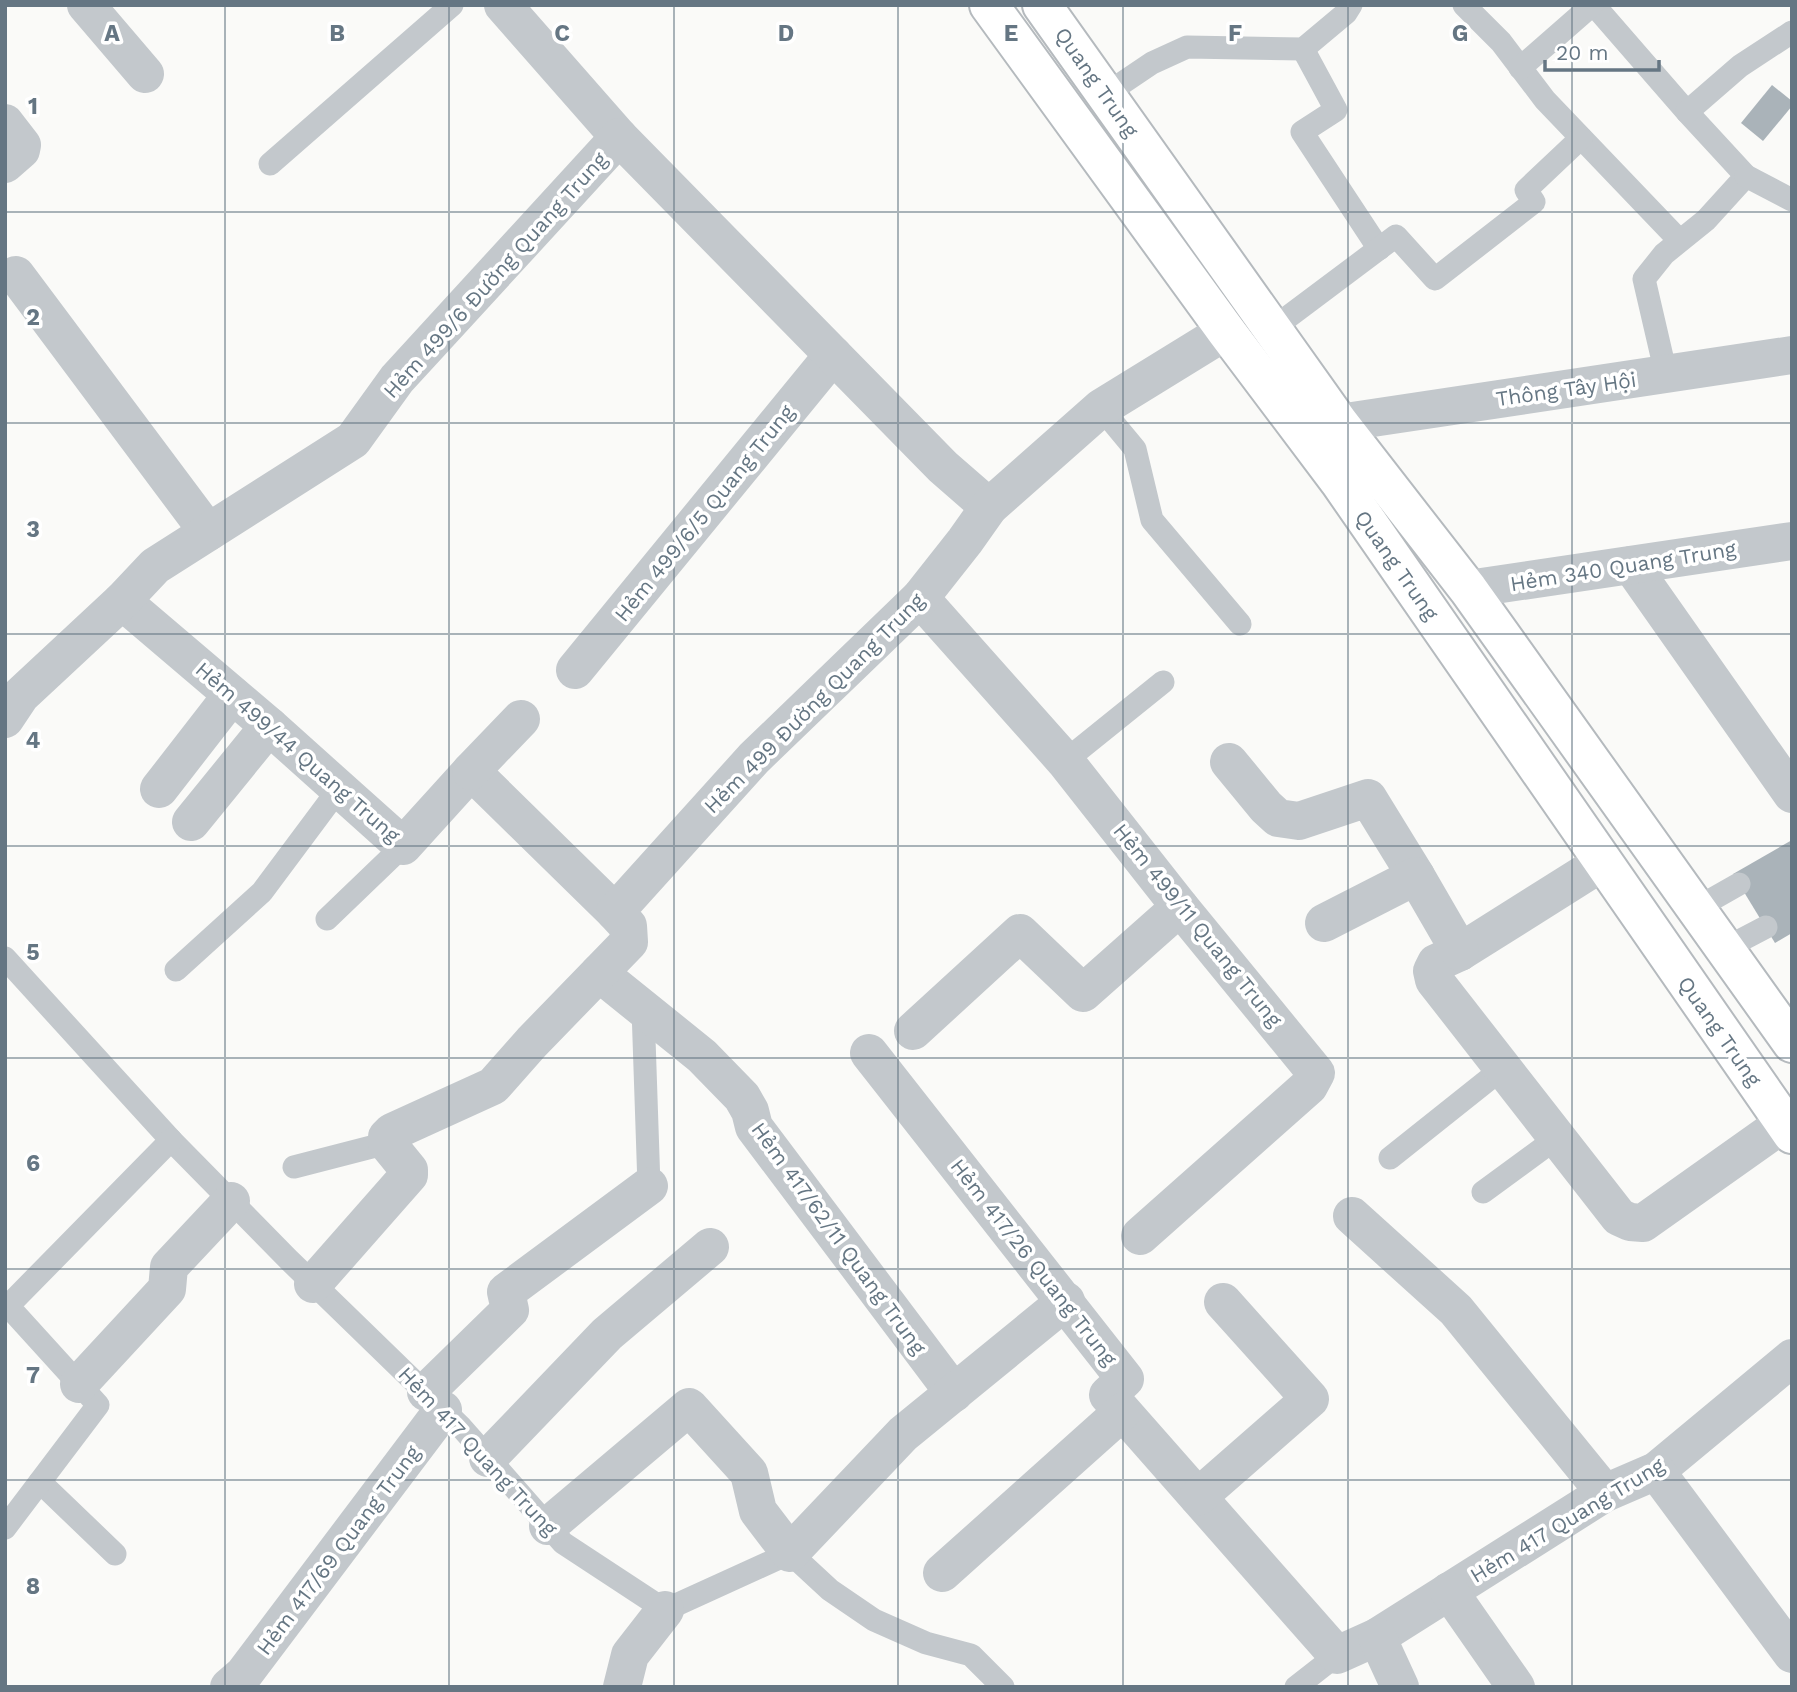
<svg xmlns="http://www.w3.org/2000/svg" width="1797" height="1692" font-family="'Work Sans',sans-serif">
  <rect width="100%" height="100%" fill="#fafaf8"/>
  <g fill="#aab3b9">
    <polygon points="1772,85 1792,101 1792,106 1763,141 1741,123"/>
    <polygon points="1792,840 1792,933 1775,943 1733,874"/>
  </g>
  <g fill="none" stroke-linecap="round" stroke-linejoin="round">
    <g stroke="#b5babe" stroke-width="42">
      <g id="primary">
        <polyline points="989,5 1226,331 1339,481 1792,1134"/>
        <polyline points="1042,5 1339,423 1468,589 1792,1043"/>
      </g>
    </g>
    <g stroke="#c3c8cc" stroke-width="23">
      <polyline points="1464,5 1501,42 1545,100 1679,240"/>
      <polyline points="1594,5 1687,112 1746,176 1706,220 1664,254 1644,279 1666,374"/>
      <polyline points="1303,49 1336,110 1302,132 1379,249"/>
      <polyline points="1520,68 1592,5"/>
      <polyline points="1106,94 1152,63 1187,47 1303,49 1346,13 1351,5"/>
      <polyline points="1687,112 1740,66 1792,32"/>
      <polyline points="270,164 452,5"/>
      <polyline points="1746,176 1792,200"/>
      <polyline points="1272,329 1396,236 1435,279 1534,202 1526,190 1581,138"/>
      <polyline points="1101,408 1135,449 1152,520 1240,624"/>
      <polyline points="1065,761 1163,682"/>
      <polyline points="1695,909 1739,884"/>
      <polyline points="327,919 403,846"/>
      <polyline points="1724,949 1766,927"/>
      <polyline points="5,958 171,1140 289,1260 461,1427 563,1543 665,1610 790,1553 830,1590 874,1620 926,1643 971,1655 1003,1687"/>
      <polyline points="176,970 262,892 338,790"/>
      <polyline points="643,1009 649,1186"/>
      <polyline points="1390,1158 1503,1068"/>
      <polyline points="294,1167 387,1143"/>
      <polyline points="1483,1192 1558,1137"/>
      <polyline points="40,1482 115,1554"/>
      <polyline points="5,1528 98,1405 8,1306 171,1140"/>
      <polyline points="1296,1687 1337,1655"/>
    </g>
    <g stroke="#c3c8cc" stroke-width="38">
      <polyline points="86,5 145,74"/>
      <polyline points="503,5 619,137"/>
      <polyline points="5,123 22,145 21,150 5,164"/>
      <polyline points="16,275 208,532"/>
      <polyline points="1339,423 1792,355"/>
      <polyline points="1631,565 1792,794"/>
      <polyline points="1468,589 1792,541"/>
      <polyline points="920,598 1065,761 1180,907 1316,1073 1309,1086 1140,1236"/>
      <polyline points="122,601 269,726 403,846 471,771 615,912"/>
      <polyline points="575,670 833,355"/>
      <polyline points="5,719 21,695 122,601 155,566 353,440 397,379 619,137 943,467 989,507"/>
      <polyline points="1229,762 1266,807 1278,818 1299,821 1368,798 1416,876"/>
      <polyline points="471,771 521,719"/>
      <polyline points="159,789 232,695"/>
      <polyline points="191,822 269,726"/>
      <polyline points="1603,862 1460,952 1436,963 1432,971 1434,980 1619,1217 1630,1222 1643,1223 1784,1123"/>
      <polyline points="1324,923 1416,876 1460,952"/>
      <polyline points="599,973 702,1056 742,1097 750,1111 754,1127 954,1393"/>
      <polyline points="913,1031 1020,933 1083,993 1180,907"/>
      <polyline points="869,1053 1125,1379 1108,1395 1337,1655 1377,1637 1605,1493 1656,1471 1792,1358"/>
      <polyline points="1352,1216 1456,1310 1605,1493"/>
      <polyline points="313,1284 409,1175 409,1170 387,1143 387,1137 392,1132 493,1086 532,1042 629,942 628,926 615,912 754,758 920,598 965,541 989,507 1101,408 1226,331"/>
      <polyline points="79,1384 167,1289 169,1267 231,1201"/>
      <polyline points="426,1392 510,1310 506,1292 649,1186"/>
      <polyline points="488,1458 607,1334 710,1247"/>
      <polyline points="1656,1471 1792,1654"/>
      <polyline points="1198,1497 1310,1399 1223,1302"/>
      <polyline points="548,1526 689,1407 749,1473 758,1511 790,1553 903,1434 1066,1301"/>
      <polyline points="942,1573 1122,1412"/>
      <polyline points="1449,1591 1516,1687"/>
      <polyline points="1377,1637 1400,1687"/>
      <polyline points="229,1687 244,1674 443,1410"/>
      <polyline points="622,1687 630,1655 665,1610"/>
    </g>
    <use href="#primary" stroke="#fff" stroke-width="38"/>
  </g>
  <path fill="none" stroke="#657683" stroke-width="2" stroke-opacity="0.55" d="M225,5V1687M449,5V1687M674,5V1687M898,5V1687M1123,5V1687M1348,5V1687M1572,5V1687M5,212H1792M5,423H1792M5,634H1792M5,846H1792M5,1058H1792M5,1269H1792M5,1480H1792"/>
  <g text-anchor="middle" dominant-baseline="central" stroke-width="7" stroke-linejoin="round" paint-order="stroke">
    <g font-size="21" fill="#657683" stroke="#fff">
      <text transform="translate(1097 82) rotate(55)">Quang Trung</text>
      <text transform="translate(495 275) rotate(-48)">Hẻm 499/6 Đường Quang Trung</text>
      <text transform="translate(1566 389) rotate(-8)">Thông Tây Hội</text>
      <text transform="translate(704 513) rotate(-51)">Hẻm 499/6/5 Quang Trung</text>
      <text transform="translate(1397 565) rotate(55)">Quang Trung</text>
      <text transform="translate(1623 566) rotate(-9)">Hẻm 340 Quang Trung</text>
      <text transform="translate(814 703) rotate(-45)">Hẻm 499 Đường Quang Trung</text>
      <text transform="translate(298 752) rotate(41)">Hẻm 499/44 Quang Trung</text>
      <text transform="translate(1198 925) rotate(51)">Hẻm 499/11 Quang Trung</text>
      <text transform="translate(1720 1031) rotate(55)">Quang Trung</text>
      <text transform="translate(839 1238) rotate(54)">Hẻm 417/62/11 Quang Trung</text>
      <text transform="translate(1034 1262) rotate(52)">Hẻm 417/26 Quang Trung</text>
      <text transform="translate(478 1451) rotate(47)">Hẻm 417 Quang Trung</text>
      <text transform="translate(1567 1520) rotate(-31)">Hẻm 417 Quang Trung</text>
      <text transform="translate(338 1550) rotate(-53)">Hẻm 417/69 Quang Trung</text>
    </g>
  </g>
  <g font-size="23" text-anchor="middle" font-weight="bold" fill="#657683" stroke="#fff" stroke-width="7" stroke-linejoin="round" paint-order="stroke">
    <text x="112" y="41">A</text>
    <text x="337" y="41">B</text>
    <text x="562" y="41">C</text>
    <text x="786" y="41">D</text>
    <text x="1011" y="41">E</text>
    <text x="1235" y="41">F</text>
    <text x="1460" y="41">G</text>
    <text x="33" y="114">1</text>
    <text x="33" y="325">2</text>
    <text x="33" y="537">3</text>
    <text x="33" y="748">4</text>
    <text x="33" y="960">5</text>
    <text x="33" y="1171">6</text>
    <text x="33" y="1383">7</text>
    <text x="33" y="1594">8</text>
  </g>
  <rect width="1797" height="1692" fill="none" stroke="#657683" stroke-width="14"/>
  <path d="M1545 60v10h114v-10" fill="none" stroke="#657683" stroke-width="3.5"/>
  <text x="1556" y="60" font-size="21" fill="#657683" stroke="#ffffff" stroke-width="5" paint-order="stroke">20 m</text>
</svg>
